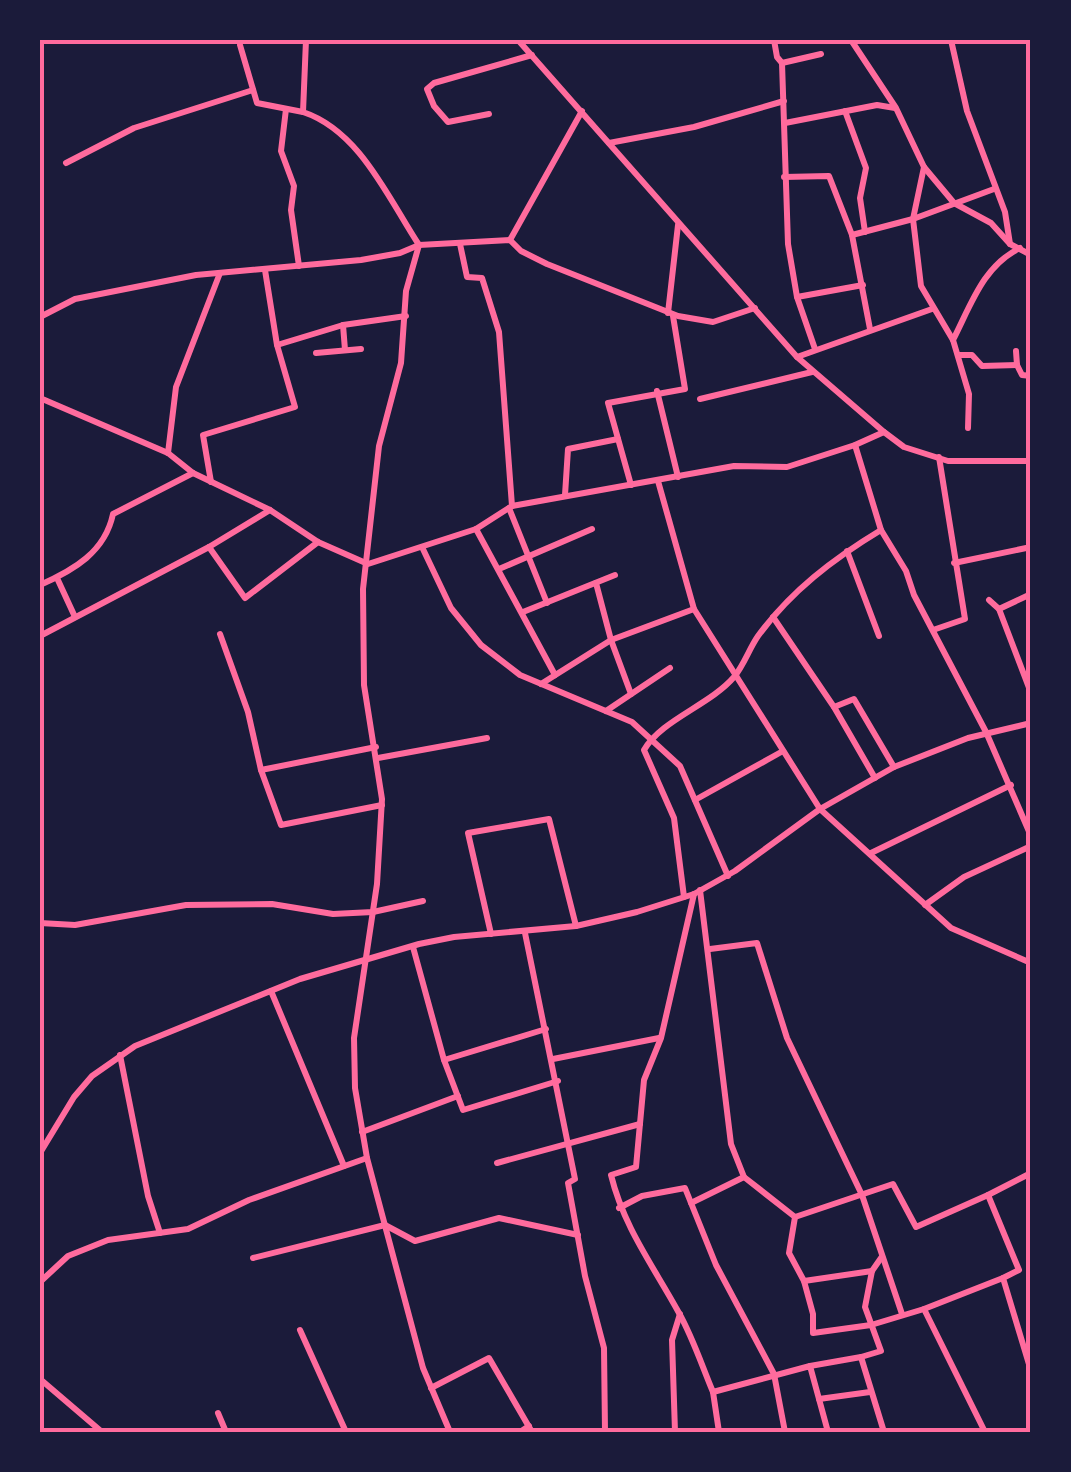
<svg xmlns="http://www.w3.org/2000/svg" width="1071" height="1472" font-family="Cabin,sans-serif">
  <rect width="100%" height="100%" fill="#1b1b3a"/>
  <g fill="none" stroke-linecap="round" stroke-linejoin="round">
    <g stroke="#ff6b9d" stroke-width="6">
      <path d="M306,40L303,112C360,131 388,198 419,245L406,291L401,363L379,446L363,589L364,685L382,799L377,884L354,1038L355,1088L367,1158L423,1368L450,1432"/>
      <polyline points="518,40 797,357 884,432 904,447 948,461 1031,461"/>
      <polyline points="774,40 777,57 782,63 788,244 797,297 815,349"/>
      <polyline points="851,40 896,108 924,167 913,219 921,286 953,340 969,394 968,428"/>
      <polyline points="951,40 967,111 1005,212 1010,244"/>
      <polyline points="40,41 43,40"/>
      <polyline points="240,45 257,103 303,112"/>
      <polyline points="782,63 821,54"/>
      <polyline points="286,109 281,151 294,186 291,210 299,266"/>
      <polyline points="845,111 866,168 860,198 865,232"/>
      <polyline points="489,114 448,122 434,106 427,89 434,83 532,55"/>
      <polyline points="785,123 877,105 895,108"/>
      <polyline points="609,143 694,127 784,101"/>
      <polyline points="66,163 134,128 253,90"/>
      <polyline points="924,167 954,203 991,223 1010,244 1031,255"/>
      <polyline points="784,177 829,176 852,235 870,329"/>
      <polyline points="852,235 913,219 994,189"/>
      <polyline points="510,240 582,111"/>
      <polyline points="460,244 467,277 482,278 499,332 512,506"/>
      <polyline points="797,297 863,285"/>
      <polyline points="668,313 678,225"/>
      <polyline points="40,317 75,299 196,275 361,260 400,253 419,245 510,240 521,251 547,264 678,316 713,322 755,308"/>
      <polyline points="343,325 345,350"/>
      <path d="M953,340C971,305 983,266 1020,248"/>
      <polyline points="277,345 343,325 406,316"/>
      <polyline points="1016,351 1017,365 1022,375 1031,376"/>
      <polyline points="316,353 361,349"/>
      <polyline points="958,355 972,355 982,366 1017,365"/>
      <polyline points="797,357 932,309"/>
      <polyline points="657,391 678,477"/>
      <polyline points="40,398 168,453 193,473 270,510 318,542 368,564 476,529 512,506 734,466 787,467 855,445 884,432"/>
      <polyline points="700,399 812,372"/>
      <polyline points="855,445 881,530 906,571 914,595 986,732 1031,836"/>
      <polyline points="168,453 176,387 220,273"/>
      <polyline points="658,481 694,609 820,809 951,928 1031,963"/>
      <polyline points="211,482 203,435 295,407 277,345 265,270"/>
      <polyline points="631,485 608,403 685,389 673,316"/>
      <polyline points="565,495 568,449 618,439"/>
      <polyline points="509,508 547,603"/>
      <polyline points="476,529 555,675"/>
      <polyline points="209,547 245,598 318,542"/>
      <polyline points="422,547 451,608 481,645 520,675 632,722 680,766 728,876"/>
      <polyline points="847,551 879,636"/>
      <polyline points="954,563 1031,547"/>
      <polyline points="499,569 592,529"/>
      <polyline points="57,578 75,617"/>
      <polyline points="596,583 611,640 631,694"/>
      <path d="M40,585C74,570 105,552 113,514L193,473"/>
      <polyline points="989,600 999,609 1031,693"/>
      <polyline points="999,609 1031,594"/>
      <polyline points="523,612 615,575"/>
      <polyline points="773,617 834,707 875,778"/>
      <polyline points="933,630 965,619 939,457"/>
      <polyline points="220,634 248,712 261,770 376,747"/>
      <polyline points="40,636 209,547 270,510"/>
      <polyline points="541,684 611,640 694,609"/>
      <polyline points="834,707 854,699 894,767"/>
      <polyline points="606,711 670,668"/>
      <polyline points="378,758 487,738"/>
      <polyline points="261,770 281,825 382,805"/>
      <polyline points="695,800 783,751"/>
      <polyline points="871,853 1011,785"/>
      <polyline points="700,890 731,1144 744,1177 795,1217 789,1253 804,1281 813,1314 813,1333 871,1325 924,1309 985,1432"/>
      <path d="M694,894L661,1038L644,1080L636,1167L611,1175C624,1228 654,1267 679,1313C693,1338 702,1366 713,1392L810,1366L828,1432"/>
      <path d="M684,897L674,818L644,750C661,720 710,705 734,677C744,665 749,649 758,636C791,591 833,559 881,530"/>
      <polyline points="925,905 964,877 1031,846"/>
      <polyline points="40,923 75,925 186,905 272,904 333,914 373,912 423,901"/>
      <polyline points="525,933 575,1179 568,1183 585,1276 604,1348 605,1432"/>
      <polyline points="491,934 468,833 549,819 576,926"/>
      <polyline points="413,947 444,1060 463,1110 558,1081"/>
      <polyline points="710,949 757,943 787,1038 862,1195 902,1314"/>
      <polyline points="271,991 344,1166"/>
      <polyline points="120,1055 148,1196 160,1233"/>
      <polyline points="553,1059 659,1038"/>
      <polyline points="444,1060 546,1029"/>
      <polyline points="362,1132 458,1096"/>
      <polyline points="40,1153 74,1097 92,1076 135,1046 300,979 419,944 454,937 576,926 637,912 694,894 735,871 820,809 894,767 968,738 1031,723"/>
      <polyline points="497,1163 640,1124"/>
      <polyline points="1031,1173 988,1195 1019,1270 1003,1278 1031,1371"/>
      <polyline points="691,1203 744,1177"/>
      <polyline points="619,1208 642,1196 685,1188 716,1265 774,1374 785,1432"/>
      <polyline points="795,1217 893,1184 916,1227 988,1195"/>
      <polyline points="253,1258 385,1225 415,1241 499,1218 578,1235"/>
      <polyline points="872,1271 865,1307 881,1351 861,1357 884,1432"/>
      <polyline points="804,1281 872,1271 881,1258"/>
      <polyline points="40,1282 68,1256 108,1240 188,1229 249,1200 367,1158"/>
      <polyline points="924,1309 1003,1278"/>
      <polyline points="300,1330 346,1432"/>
      <polyline points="810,1366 861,1357"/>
      <polyline points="40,1379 102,1432"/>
      <polyline points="431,1388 489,1358 532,1432"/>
      <polyline points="713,1392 719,1432"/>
      <polyline points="819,1399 870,1392"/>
      <polyline points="218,1413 226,1432"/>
      <polyline points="520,1432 529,1426"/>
      <polyline points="675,1432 672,1340 680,1314"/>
    </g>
  </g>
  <rect width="1071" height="1472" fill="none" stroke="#1b1b3a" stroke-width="85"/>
  <rect x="42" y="42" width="986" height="1388" fill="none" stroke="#ff6b9d" stroke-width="4"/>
</svg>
